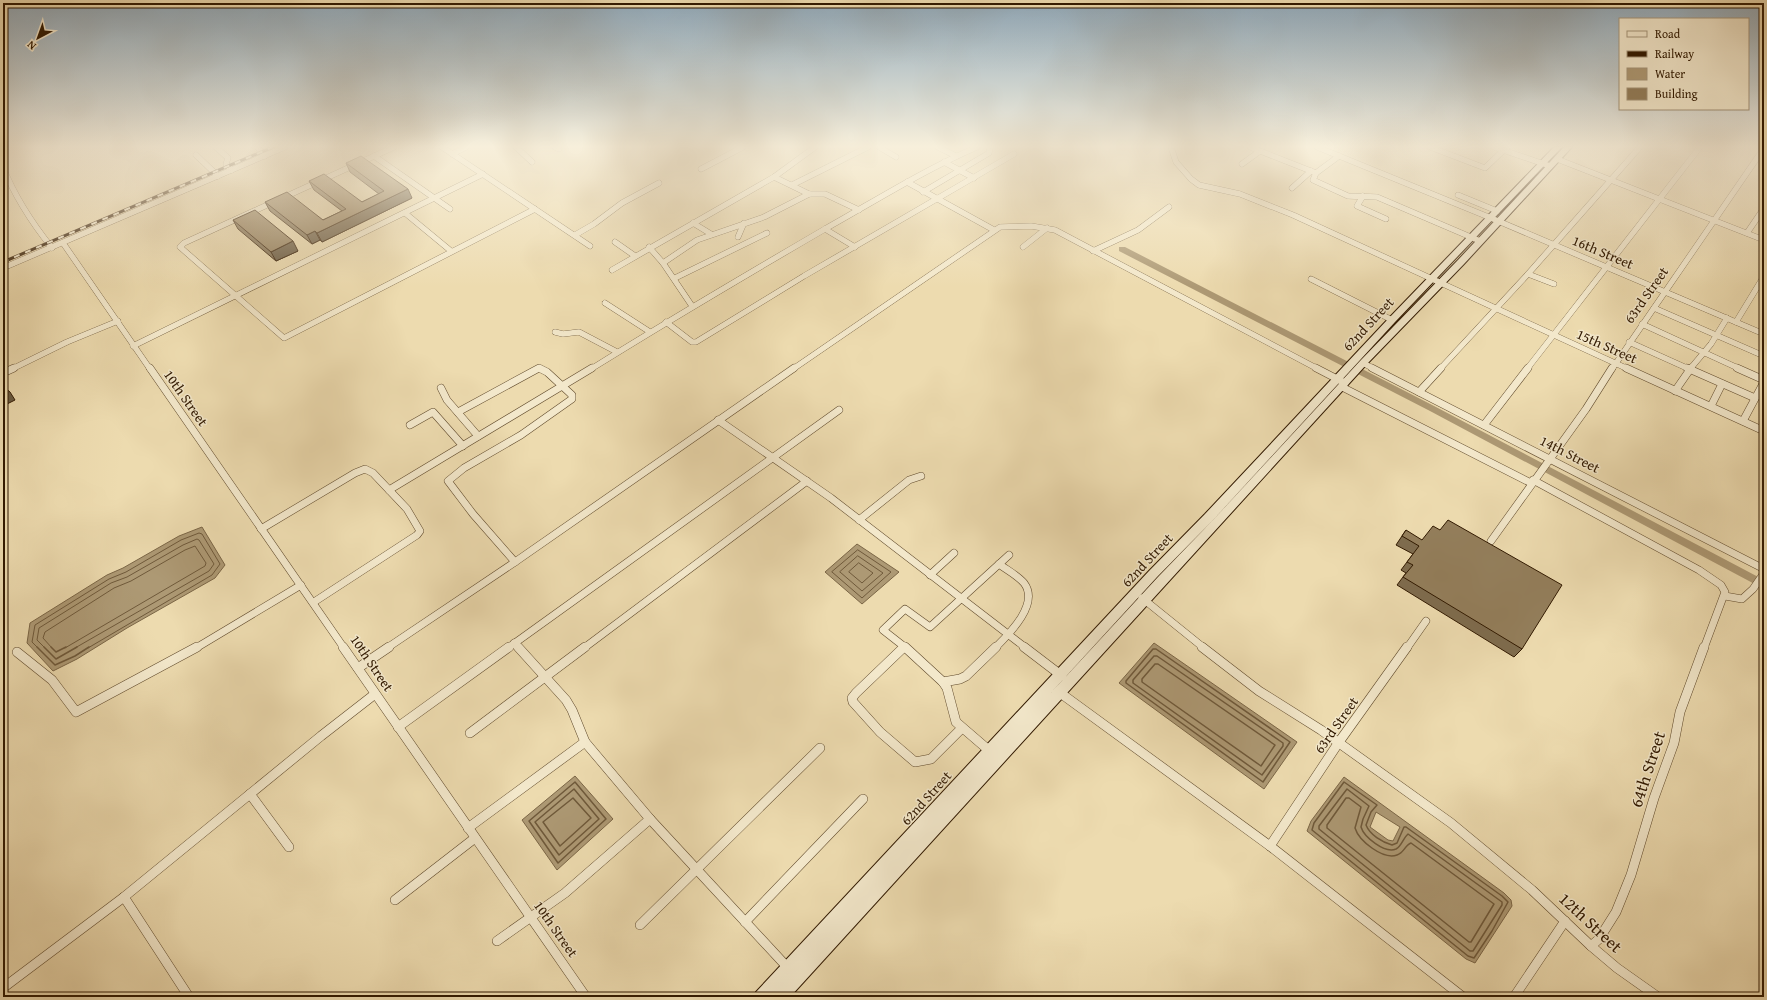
<svg xmlns="http://www.w3.org/2000/svg" width="1767" height="1000" font-family="'Gentium Book Plus',serif">
  <rect width="100%" height="100%" fill="#eddbaf"/>
  <filter id="stains"><feTurbulence type="fractalNoise" baseFrequency=".005" numOctaves="4"/><feColorMatrix values="0 0 0 0 .2 0 0 0 0 .09 0 0 0 0 .02 0 0 0 .5 -.17"/></filter>
  <radialGradient id="worn" r=".72"><stop offset=".6" stop-color="#630" stop-opacity="0"/><stop offset="1" stop-color="#630" stop-opacity=".3"/></radialGradient>
  <g fill="#ad9974" stroke="#7b6646" fill-rule="evenodd">
    <polygon points="202,527 225,565 215,578 127,628 77,659 53,671 27,643 30,623 107,575 123,568 179,536"/>
    <polygon points="857,544 899,572 862,604 825,572"/>
    <polygon points="1154,643 1297,742 1264,789 1119,683"/>
    <polygon points="575,776 613,819 557,870 522,820"/>
    <path d="M1344,777L1504,893L1511,900L1512,906L1475,963L1466,959L1307,831L1311,821ZM1376,812L1400,827L1393,841L1388,840L1370,827Z"/>
  </g>
  <g fill="none" stroke-linecap="round" stroke-linejoin="round">
    <g stroke="#6f593a" stroke-width="1">
      <polygon points="858,550 891,572 862,598 832,572"/>
      <polygon points="858,556 883,573 862,591 840,572"/>
      <polygon points="859,563 873,573 862,583 849,572"/>
      <polyline points="38,648 32,642 35,625 109,579 126,572 181,540 199,533 202,534 220,564 212,575 88,648"/>
      <polyline points="45,648 37,640 39,628 111,583 127,577 183,545 197,539 199,540 214,564 209,571 75,648"/>
      <polyline points="52,648 43,638 45,632 114,588 131,581 185,550 195,546 206,563 205,566 65,648"/>
    </g>
    <g stroke="#6f593a" stroke-width="1.5">
      <polyline points="37,647 55,665 75,656 89,647"/>
      <polyline points="44,647 56,659 77,647"/>
      <polyline points="51,647 56,652 66,647"/>
      <polygon points="1153,649 1156,649 1290,742 1263,782 1126,683 1126,681"/>
      <polygon points="1154,656 1157,656 1283,743 1283,746 1262,775 1133,683 1133,680"/>
      <polygon points="1155,664 1158,664 1275,745 1261,766 1142,682 1142,679"/>
      <polygon points="575,782 606,819 558,863 529,821"/>
      <path d="M1344,782L1377,805L1371,812L1366,825C1370,835 1382,842 1392,845L1397,843L1404,827H1406L1502,896L1508,902L1492,931L1474,958L1468,956L1312,830L1314,823Z"/>
      <polygon points="574,789 599,819 559,855 535,822"/>
      <path d="M1347,789L1369,806L1363,819L1361,827C1364,837 1385,854 1396,849C1402,846 1403,838 1408,834L1502,902V905L1473,951H1470L1319,829V826Z"/>
      <polygon points="573,798 591,818 560,846 543,822"/>
      <path d="M1346,798H1349L1361,807L1355,828C1359,841 1383,860 1397,855C1404,853 1405,845 1411,843L1494,904L1471,942H1469L1327,828V825Z"/>
    </g>
    <polygon fill="#ad9974" fill-rule="evenodd" points="1119,247 1125,247 1436,407 1764,580 1764,589 1430,411 1119,251"/>
    <g stroke="#604a2c" stroke-width="6">
      <g id="minor-far2">
        <polyline points="216,147 228,158 226,164 232,170"/>
        <polyline points="257,147 265,156"/>
        <polyline points="394,147 184,243 180,247 284,338 535,209"/>
        <polyline points="442,147 590,246"/>
        <polyline points="516,147 532,162"/>
        <polyline points="555,147 559,149"/>
        <polyline points="879,147 896,157"/>
        <polyline points="938,147 956,156"/>
        <polyline points="1171,147 1176,162 1191,179 1199,185 1240,194 1293,215 1628,369"/>
        <polyline points="1250,147 1316,173 1313,180 1348,196 1377,197 1480,241"/>
        <polyline points="1317,147 1491,218 1764,334"/>
        <polyline points="1430,147 1485,168 1507,147"/>
        <polyline points="1494,147 1550,166"/>
        <polyline points="452,154 466,147"/>
        <polyline points="196,155 218,176"/>
        <polyline points="374,156 450,209"/>
        <polyline points="1557,159 1764,240"/>
        <polyline points="944,162 974,178"/>
        <polyline points="1242,164 1260,151"/>
        <path d="M3,167C15,197 32,223 52,248"/>
        <polyline points="701,169 743,147"/>
        <polyline points="1316,173 1339,156"/>
        <polyline points="774,177 809,194"/>
        <polyline points="907,182 994,230"/>
        <polyline points="792,185 868,147"/>
        <polyline points="1292,188 1311,171"/>
        <polyline points="923,192 989,153 990,147"/>
        <polyline points="1458,195 1497,211"/>
        <polyline points="1363,196 1357,206 1386,219"/>
        <polyline points="405,213 451,251"/>
        <polyline points="693,223 711,234"/>
        <polyline points="825,229 855,247"/>
        <polyline points="1747,233 1764,208"/>
        <polyline points="575,235 594,224 622,203 659,183"/>
        <polyline points="738,237 744,223"/>
        <polyline points="615,242 635,256"/>
        <polyline points="63,243 150,369"/>
        <polyline points="649,247 663,263"/>
        <polyline points="1023,247 1047,228"/>
        <polyline points="1093,251 1138,230 1169,207"/>
        <polyline points="3,268 285,147"/>
        <polyline points="612,270 774,177 815,147"/>
        <polyline points="1528,274 1554,284"/>
        <polyline points="675,278 767,233"/>
        <polyline points="1311,279 1392,320"/>
        <polyline points="605,303 650,332"/>
        <polyline points="692,306 663,263 697,240 764,217 809,194 825,194 859,210"/>
        <polyline points="1654,308 1764,356"/>
        <polyline points="666,322 692,342 696,342 804,276 1014,154"/>
        <polyline points="1736,322 1764,276"/>
        <polyline points="1642,324 1740,369"/>
        <polyline points="555,332 563,334 579,332 617,352"/>
        <polyline points="1629,342 1689,369"/>
        <polyline points="133,346 483,174"/>
        <polyline points="1363,363 1374,369"/>
        <polyline points="12,369 67,342 118,321"/>
        <polyline points="538,369 541,369"/>
        <path d="M591,369C668,321 746,275 825,229C875,201 924,170 977,147"/>
        <polyline points="793,369 1000,227 1031,226 1055,230 1318,369"/>
        <polyline points="1440,369 1528,274 1640,147"/>
        <polyline points="1527,369 1700,147"/>
        <polyline points="1612,369 1764,148"/>
        <polyline points="1690,369 1711,344 1727,318"/>
      </g>
    </g>
    <g stroke="#604a2c" stroke-width="8">
      <g id="minor-far1">
        <polyline points="150,368 344,648"/>
        <polyline points="1316,368 1345,383"/>
        <polyline points="1372,368 1764,569"/>
        <polyline points="1626,368 1764,431"/>
        <polyline points="1687,368 1755,398"/>
        <polyline points="1737,368 1764,380"/>
        <polyline points="3,373 14,368"/>
        <polyline points="1342,387 1531,483"/>
        <polyline points="441,388 447,400 478,436"/>
        <polyline points="1675,391 1691,368"/>
        <polyline points="1419,392 1441,368"/>
        <polyline points="1711,406 1722,384"/>
        <polyline points="458,412 539,368 547,372 572,395 572,399 521,435 464,468 448,481 473,514 515,562"/>
        <polyline points="718,420 831,498 1026,648"/>
        <polyline points="1743,421 1764,382"/>
        <polyline points="410,425 433,412 463,446"/>
        <polyline points="1484,425 1528,368"/>
        <polyline points="1533,480 1699,570 1721,585 1725,592 1704,648"/>
        <polyline points="389,490 592,368"/>
        <polyline points="859,520 909,480 921,476"/>
        <polyline points="261,529 355,473 365,469 373,473 407,509 420,531 417,535 314,602"/>
        <polyline points="1491,541 1586,409 1612,368"/>
        <polyline points="930,575 954,553"/>
        <polyline points="1725,596 1742,599 1753,589 1764,573"/>
        <polyline points="1142,598 1204,648"/>
        <polyline points="514,643 519,648"/>
        <polyline points="196,648 301,585"/>
        <polyline points="387,648 515,562 794,368"/>
        <polyline points="508,648 839,410"/>
        <polyline points="584,648 807,481"/>
        <polyline points="903,648 904,647"/>
        <polyline points="906,648 883,630 905,609 930,627 1009,555"/>
        <path d="M995,648C1009,634 1040,604 1024,583C1017,575 1007,570 999,564"/>
        <polyline points="1407,648 1426,621"/>
      </g>
    </g>
    <g stroke="#604a2c" stroke-width="10">
      <g id="minor">
        <polyline points="343,647 586,997"/>
        <polyline points="518,647 566,700 572,710 585,742 650,819 788,968"/>
        <polyline points="904,647 856,693 852,698 853,702 880,732 915,762 931,759 962,728"/>
        <polyline points="905,647 943,682 947,688 956,722 992,753"/>
        <polyline points="1024,647 1062,676"/>
        <polyline points="1202,647 1259,691 1321,730 1451,823 1532,890 1591,946 1617,968 1658,997"/>
        <polyline points="17,652 52,680 76,712 197,647"/>
        <polyline points="358,668 389,647"/>
        <polyline points="943,682 960,679 966,676 996,647"/>
        <polyline points="1059,692 1270,846 1463,997"/>
        <polyline points="398,727 509,647"/>
        <polyline points="470,733 585,647"/>
        <polyline points="250,794 289,847"/>
        <polyline points="468,828 585,742"/>
        <polyline points="1270,846 1339,742 1407,647"/>
        <polyline points="124,897 189,997"/>
        <polyline points="395,900 475,838"/>
        <polyline points="745,922 863,799"/>
        <polyline points="640,925 820,748"/>
        <polyline points="497,941 565,893 650,819"/>
        <polyline points="1591,946 1599,939 1616,912 1631,875 1654,798 1674,743 1680,712 1704,647"/>
        <polyline points="3,988 124,897 321,736 375,694"/>
        <polyline points="1514,997 1565,921"/>
      </g>
    </g>
    <g stroke="#311900" stroke-width="2">
      <polygon id="secondary" points="1554,147 1562,147 1395,322 1213,520 1157,577 1047,697 1158,577 1214,519 1360,361 1458,260 1564,147 1572,147 1464,264 1366,365 790,997 773,997 775,993 771,997 754,997 756,992 1149,571 1205,514 1389,318"/>
    </g>
    <use href="#minor-far2" stroke="#f3e8cb" stroke-width="5.5"/>
    <use href="#minor-far1" stroke="#f3e8cb" stroke-width="7"/>
    <use href="#minor" stroke="#f3e8cb" stroke-width="9"/>
    <use href="#secondary" fill="#f3e8cb" fill-rule="evenodd"/>
    <g stroke="#311900" stroke-width="3">
      <polyline id="rail" points="3,262 273,147"/>
    </g>
    <use href="#rail" stroke="#f3e8cb" stroke-width="2" stroke-dasharray="6" stroke-linecap="butt"/>
  </g>
  <g fill="#7e6c4e" stroke="#311900">
    <polygon points="346,163 412,198 322,242 320,240 312,244 270,211 265,202 323,220 342,211 314,190 309,181 362,202 379,194 350,172"/>
    <polygon points="233,220 298,251 276,261 238,229"/>
    <polygon points="1406,530 1522,649 1514,657 1397,585 1406,573 1401,570 1413,554 1396,545"/>
  </g>
  <g fill="#675840" stroke="#311900">
    <polygon points="408,189 412,198 322,242 317,233"/>
    <polygon points="315,231 320,240 312,244 307,235"/>
    <polygon points="293,241 298,251 276,261 271,252"/>
    <polygon points="3,386 10,392 15,400 3,406"/>
  </g>
  <g fill="#937e5b" stroke="#311900">
    <polygon points="361,156 408,189 317,233 315,231 307,235 265,202 287,192 323,220 346,209 309,181 324,174 362,202 384,191 346,163"/>
    <polygon points="255,210 293,241 271,252 233,220"/>
    <polygon points="3,386 6,391 3,393"/>
    <polygon points="1448,520 1562,585 1522,649 1403,577 1413,565 1407,562 1419,546 1402,536 1406,530 1422,540 1433,526 1440,530"/>
    <polygon points="1117,993 1121,997 1114,997"/>
  </g>
  <linearGradient id="sky" x2="0" y2="1"><stop stop-color="#90a9ba"/><stop offset="0.51" stop-color="#f7efdb"/><stop offset="1" stop-color="#f7efdb" stop-opacity="0"/></linearGradient>
  <rect width="1767" height="287" fill="url(#sky)"/>
  <g text-anchor="middle" dominant-baseline="central" stroke-width="3" stroke-linejoin="round" paint-order="stroke">
    <g font-size="14" fill="#311900" stroke="#f3e8cb">
      <text transform="translate(1603 252) rotate(23)">16th Street</text>
      <text transform="translate(1646 295) rotate(-55)">63rd Street</text>
      <text transform="translate(1368 324) rotate(-47)">62nd Street</text>
      <text transform="translate(1607 346) rotate(24)">15th Street</text>
      <text transform="translate(186 398) rotate(55)">10th Street</text>
      <text transform="translate(1570 454) rotate(27)">14th Street</text>
      <text transform="translate(1147 560) rotate(-47)">62nd Street</text>
      <text transform="translate(372 663) rotate(56)">10th Street</text>
      <text transform="translate(1336 725) rotate(-55)">63rd Street</text>
      <text transform="translate(926 798) rotate(-48)">62nd Street</text>
      <text transform="translate(556 929) rotate(55)">10th Street</text>
    </g>
    <g font-size="17" fill="#311900" stroke="#f3e8cb">
      <text transform="translate(1647 769) rotate(-72)">64th Street</text>
      <text transform="translate(1591 922) rotate(43)">12th Street</text>
    </g>
  </g>
  <rect width="1767" height="1000" fill="none" stroke="#eddbaf" stroke-width="16"/>
  <rect x="4" y="4" width="1759" height="992" fill="none" stroke="#311900" stroke-width="2"/>
  <rect x="8" y="8" width="1751" height="984" fill="none" stroke="#311900"/>
  <rect x="1619" y="18" width="130" height="92" fill="#f3e8cb" stroke="#a5957a"/>
  <rect x="1627" y="31" width="20" height="6" fill="#f3e8cb" stroke="#a5957a"/>
  <text x="1655" y="38" font-size="12" fill="#311900">Road</text>
  <rect x="1627" y="51" width="20" height="6" fill="#311900" stroke="#a5957a"/>
  <text x="1655" y="58" font-size="12" fill="#311900">Railway</text>
  <rect x="1627" y="68" width="20" height="12" fill="#ad9974" stroke="#a5957a"/>
  <text x="1655" y="78" font-size="12" fill="#311900">Water</text>
  <rect x="1627" y="88" width="20" height="12" fill="#937e5b" stroke="#a5957a"/>
  <text x="1655" y="98" font-size="12" fill="#311900">Building</text>
  <g transform="translate(38 38) rotate(221)" stroke="#f3e8cb" stroke-width="3" paint-order="stroke">
  <path d="M0-3L7 15L0 10L-7 15Z" fill="#311900"/>
  <text y="-6" font-size="11" font-weight="bold" text-anchor="middle" fill="#311900">N</text>
  </g>
  <rect width="100%" height="100%" filter="url(#stains)"/>
  <rect width="100%" height="100%" fill="url(#worn)"/>
</svg>
